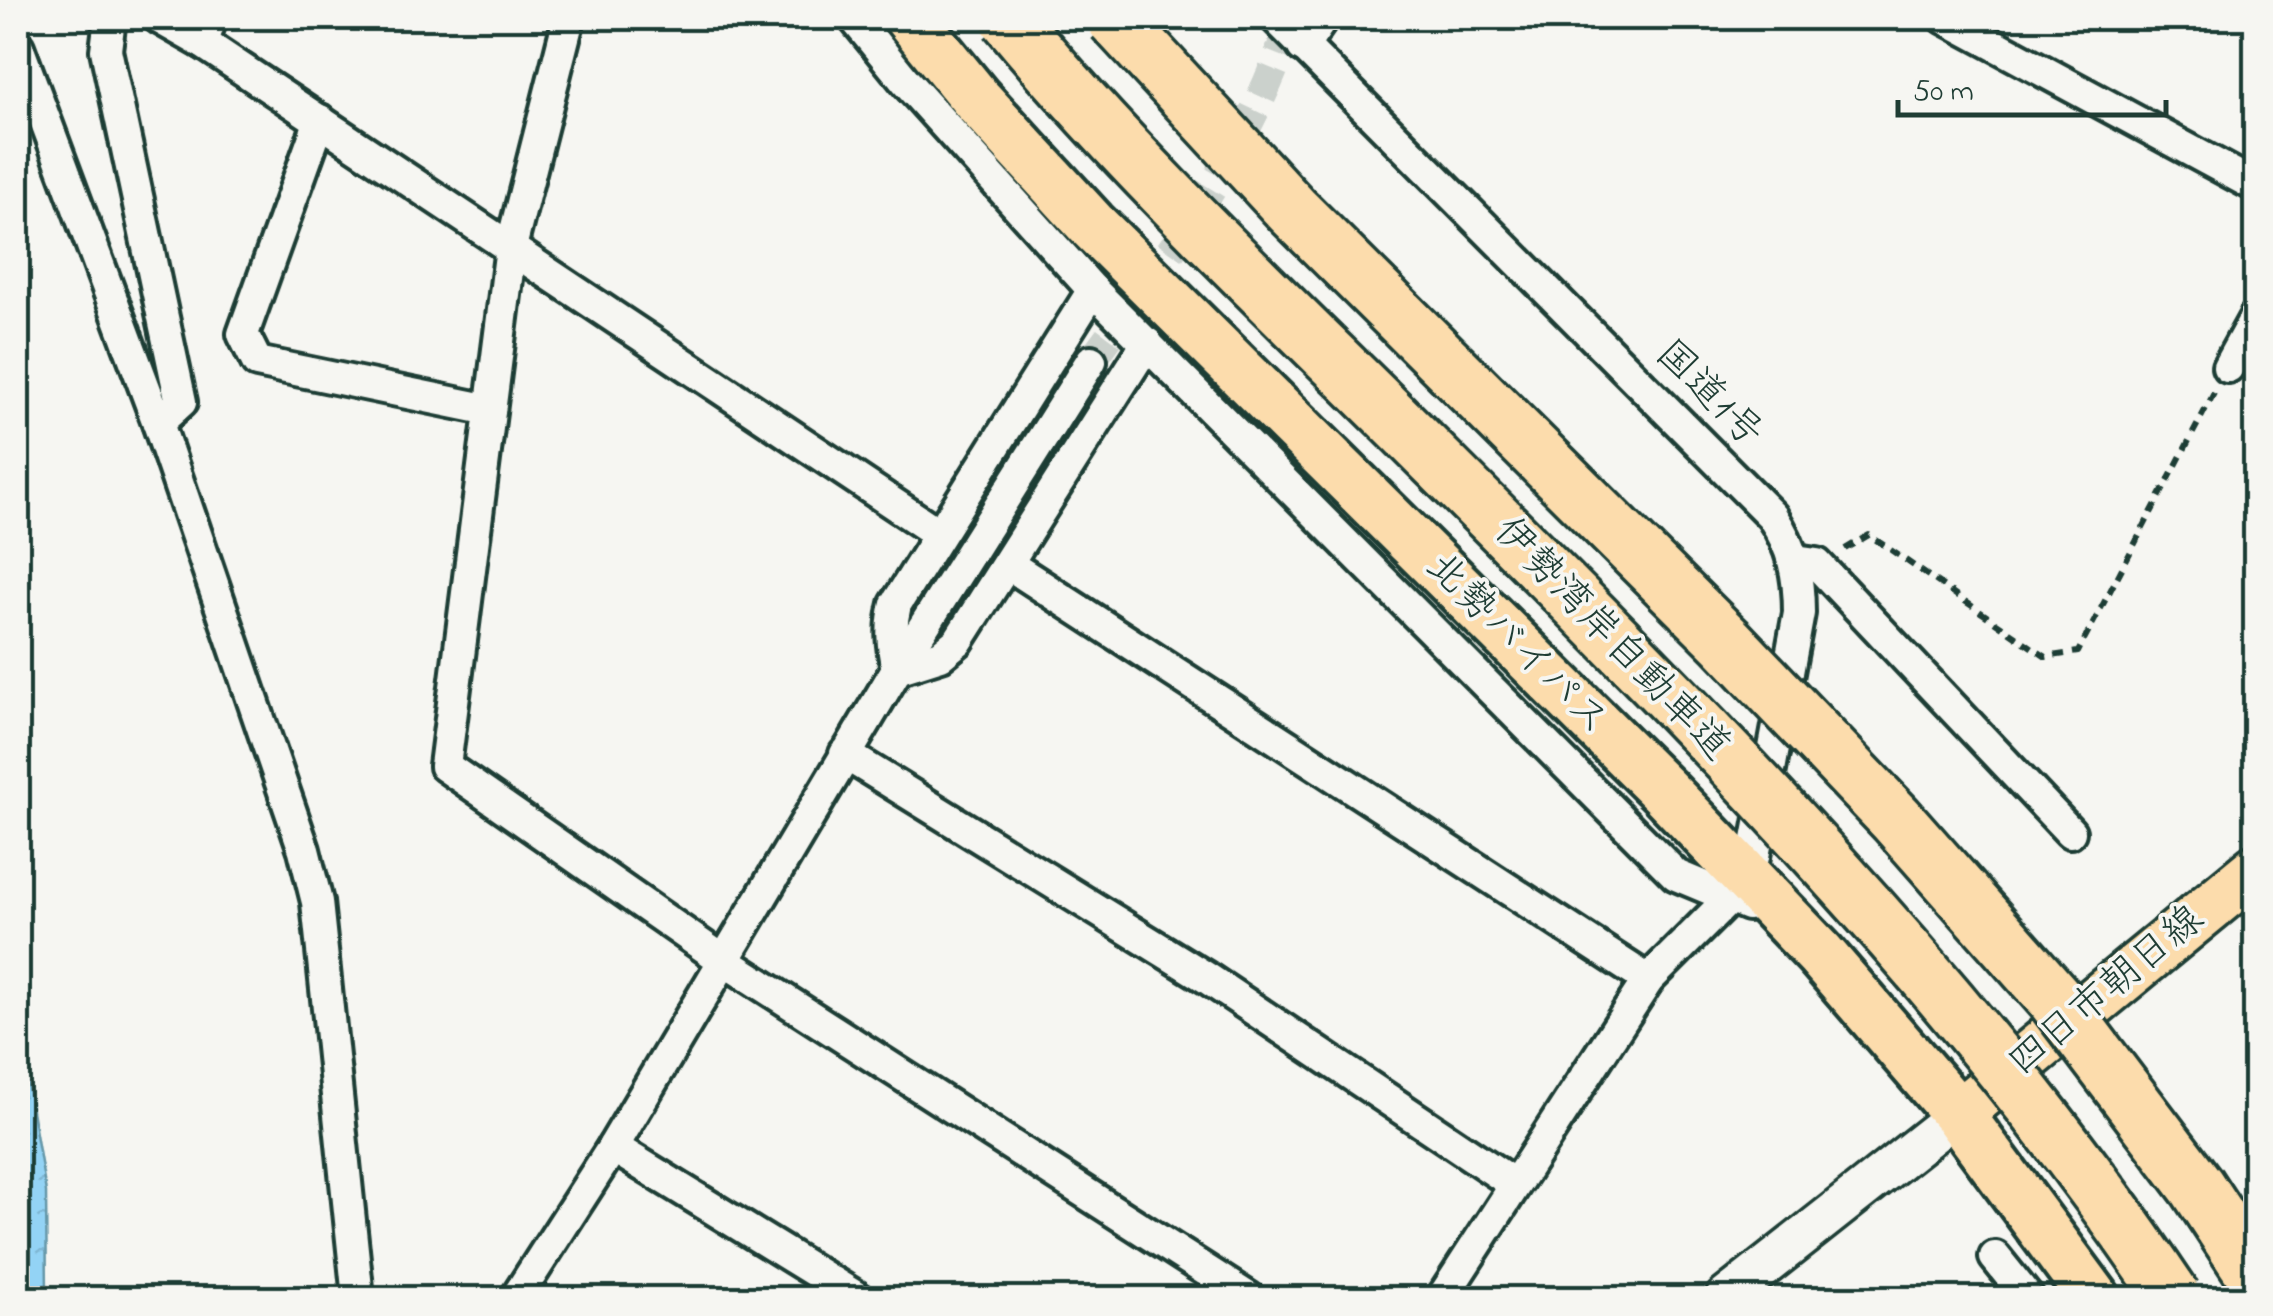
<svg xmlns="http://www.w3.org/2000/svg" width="2273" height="1316" font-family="'Indie Flower','Klee One',sans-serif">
  <defs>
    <pattern id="water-ripples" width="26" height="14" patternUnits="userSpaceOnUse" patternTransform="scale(2.5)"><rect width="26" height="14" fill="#93d3f5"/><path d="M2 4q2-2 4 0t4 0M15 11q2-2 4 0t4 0" fill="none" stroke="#7eb6d3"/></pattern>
  </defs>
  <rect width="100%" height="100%" fill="#f6f6f2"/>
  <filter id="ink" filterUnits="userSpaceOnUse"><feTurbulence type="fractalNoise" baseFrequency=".01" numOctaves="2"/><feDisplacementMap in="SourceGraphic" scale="20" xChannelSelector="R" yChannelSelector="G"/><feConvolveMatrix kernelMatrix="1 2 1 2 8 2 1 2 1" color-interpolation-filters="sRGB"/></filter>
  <g filter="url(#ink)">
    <polygon fill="url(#water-ripples)" stroke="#6597a8" stroke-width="2.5" points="18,1029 46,1192 47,1298 18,1298"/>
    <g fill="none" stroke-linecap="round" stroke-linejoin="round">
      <path stroke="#cbd1cc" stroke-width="30" stroke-dasharray="30 15" stroke-linecap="butt" d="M1091,361C1171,253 1251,147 1292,18"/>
      <g stroke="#1f3d34" stroke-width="38">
        <g id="minor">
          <polyline points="110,18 106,50 181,402 158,423"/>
          <polyline points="159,18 203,43"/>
          <polyline points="211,18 203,43 939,534"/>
          <polyline points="569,18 511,247 445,766 723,960 1249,1298"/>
          <polyline points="854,18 906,82 1093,290 1676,875 1748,905"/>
          <path d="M1276,18L1772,516C1793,548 1799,575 1799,613L1750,878L1648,980L1442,1298"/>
          <polyline points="1945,18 2256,186"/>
          <polyline points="18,47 158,423 304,850 317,902 358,1298"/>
          <polyline points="1303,47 1323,18"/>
          <polyline points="320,120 243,334 257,362 490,410"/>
          <polyline points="2228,367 2256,316"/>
          <polyline points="1795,561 1817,564 2070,832"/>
          <polyline points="1008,564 1648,980"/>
          <path d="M897,669C892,646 890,627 896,604L1093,290"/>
          <polyline points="897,669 941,655 958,641 1147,343"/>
          <polyline points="845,754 1207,978 1514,1184"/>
          <polyline points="613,1147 858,1298"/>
          <polyline points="1995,1257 2028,1298"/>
          <polyline points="516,1298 613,1147 897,669 1091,361"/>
        </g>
      </g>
      <g stroke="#1f3d34" stroke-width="45">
        <polyline id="tertiary" points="1725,1298 1958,1114"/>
      </g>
      <g stroke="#1f3d34" stroke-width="55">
        <polyline id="primary" points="1958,1114 2256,869"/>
      </g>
      <g stroke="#1f3d34" stroke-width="58">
        <polyline id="trunk" points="910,18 977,100 1091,224 1664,791 1820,954 1958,1114 2094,1298"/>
      </g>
      <polyline stroke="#1f3d34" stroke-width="6" stroke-dasharray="10 8" stroke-linecap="butt" points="1845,549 1869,535 2046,657 2078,652 2214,393"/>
      <use href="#minor" stroke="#f6f6f2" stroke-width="30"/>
      <use href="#tertiary" stroke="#f6f6f2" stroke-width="38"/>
      <use href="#primary" stroke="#fcdcac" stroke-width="48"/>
      <use href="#trunk" stroke="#fcdcac" stroke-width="50"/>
      <g stroke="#1f3d34" stroke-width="62" stroke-linecap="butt">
        <g id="motorway-bridge">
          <path d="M1008,18C1132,168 1275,301 1413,438C1684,708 1960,979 2173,1298"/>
          <polyline points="1114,18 1292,210 1726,641 1896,819 2054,998 2197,1187 2256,1277"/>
        </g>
      </g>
      <use href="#motorway-bridge" stroke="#fcdcac" stroke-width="55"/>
    </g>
  </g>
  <g text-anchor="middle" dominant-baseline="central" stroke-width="8" stroke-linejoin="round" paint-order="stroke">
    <g font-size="40" fill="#1f3d34" stroke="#f6f6f2">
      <text transform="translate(1708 395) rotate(45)">国道1号</text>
      <text transform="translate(1611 640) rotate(46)">伊勢湾岸自動車道</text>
      <text transform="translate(1516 645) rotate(45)">北勢バイパス</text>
      <text transform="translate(2107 992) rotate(-40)">四日市朝日線</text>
    </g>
  </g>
  <rect width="2273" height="1316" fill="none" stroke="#f6f6f2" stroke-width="60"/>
  <rect x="30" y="30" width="2213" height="1256" fill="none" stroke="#1f3d34" stroke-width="4" filter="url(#ink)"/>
  <path d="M1898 100v15h268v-15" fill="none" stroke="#1f3d34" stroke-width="5"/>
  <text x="1913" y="100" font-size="30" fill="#1f3d34" stroke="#f6f6f2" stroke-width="8" paint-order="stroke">50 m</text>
</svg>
